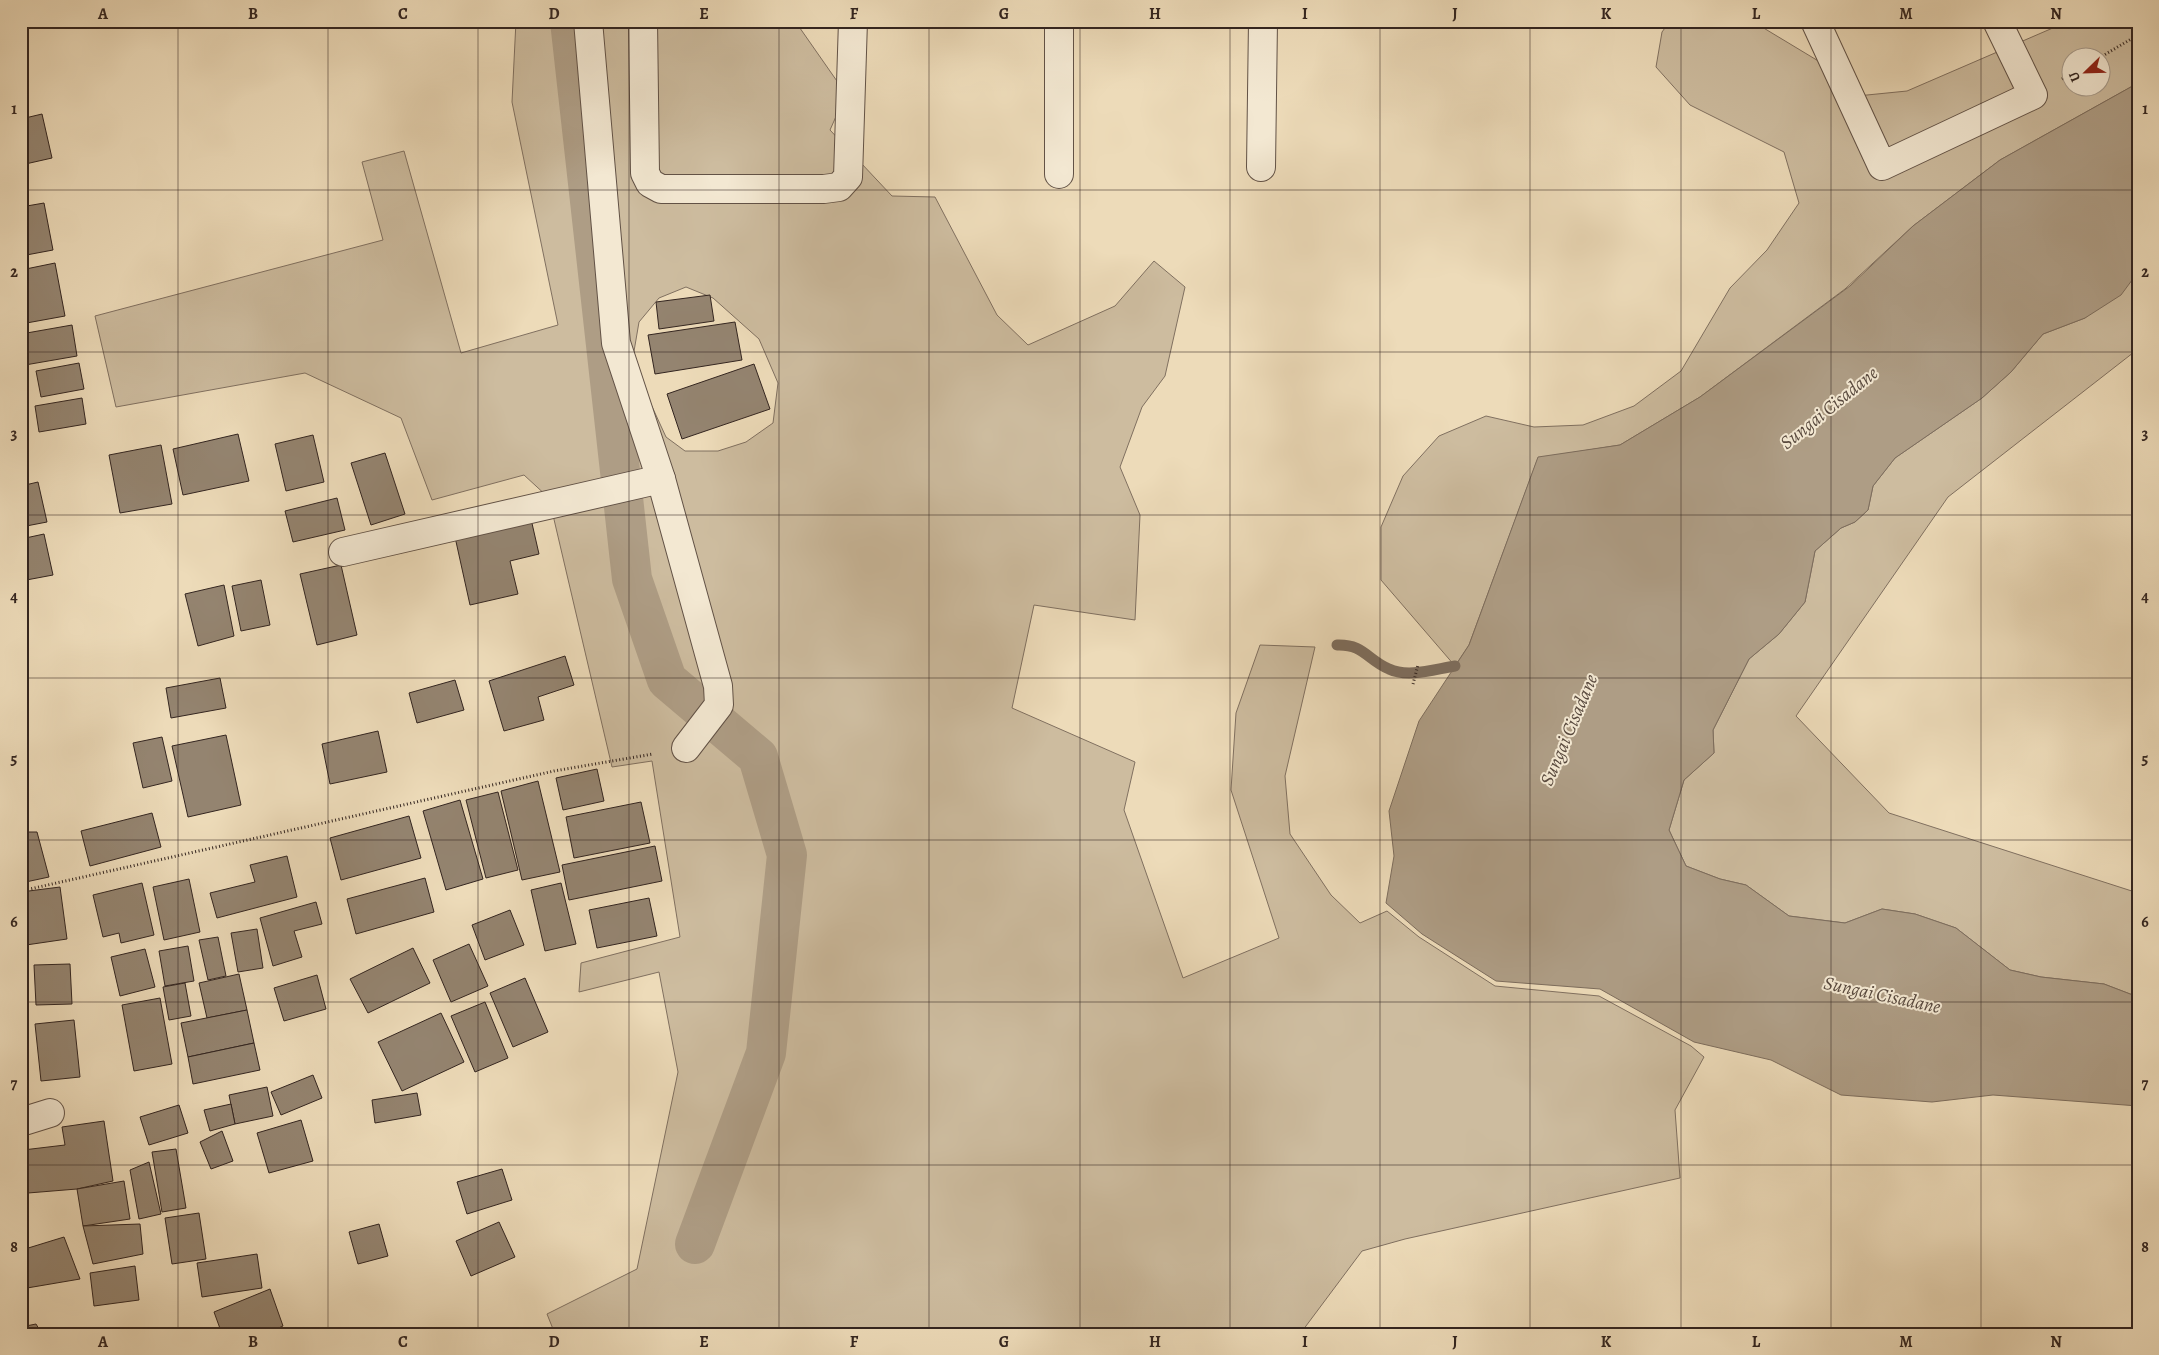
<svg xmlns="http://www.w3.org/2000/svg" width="2159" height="1355" font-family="Alegreya,serif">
  <rect width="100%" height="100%" fill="#eddbb9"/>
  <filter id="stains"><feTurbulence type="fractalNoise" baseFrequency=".004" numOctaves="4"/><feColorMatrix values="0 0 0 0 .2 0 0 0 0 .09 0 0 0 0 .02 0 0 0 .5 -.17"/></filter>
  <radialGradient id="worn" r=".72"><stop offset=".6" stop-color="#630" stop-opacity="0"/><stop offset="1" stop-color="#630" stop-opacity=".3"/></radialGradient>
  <g fill="#cdbc9f" stroke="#807060" fill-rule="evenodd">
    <path d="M516,21H795L846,94L830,130L892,196L935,197L997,315L1028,345L1115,306L1154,261L1185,287L1165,376L1142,407L1120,467L1140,515L1135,620L1034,605L1012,708L1135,762L1124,810L1183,978L1279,938L1231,790L1236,713L1260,645L1315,647L1285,776L1290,834L1331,895L1360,923L1387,911L1419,937L1495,986L1599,996L1691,1046L1704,1057L1675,1110L1680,1178L1405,1239L1362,1251L1300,1334H555L547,1314L637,1269L678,1072L659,972L579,992L581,963L680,937L652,761L612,767L549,498L524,475L432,500L401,418L305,373L116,407L95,316L383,240L362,162L404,151L461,353L558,325L512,102ZM686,287L713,298L759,339L778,383L773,423L746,442L718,451H685L666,437L632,363L639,322L659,298Z"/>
    <path d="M1670,21H1752L1820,62L1857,96L1907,91L2069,21H2138V83L2000,160L1913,226L1845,289L1700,397L1620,445L1538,458L1469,645L1455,666L1381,580V527L1403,476L1439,436L1486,416L1534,427L1583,425L1634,406L1681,371L1730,288L1767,250L1799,203L1784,152L1690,105L1656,67L1662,32ZM2072,58H2102V88H2072Z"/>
    <polygon points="2138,272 2138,349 1948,497 1796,716 1889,813 2138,893 2138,997 2104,984 2041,977 2010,970 1956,928 1915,914 1882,909 1845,923 1789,916 1746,885 1720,879 1686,866 1669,830 1684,780 1714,753 1713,730 1749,659 1779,634 1805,602 1815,551 1841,528 1855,522 1868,510 1873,486 1895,458 1982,398 2011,372 2043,334 2085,318"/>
  </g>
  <polygon fill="#ae9d85" stroke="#7d6d5d" points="2138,83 2138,272 2121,295 2085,318 2043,334 2011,372 1982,398 1895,458 1873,486 1868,510 1855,522 1841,528 1815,551 1805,602 1779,634 1749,659 1713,730 1714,753 1684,780 1669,830 1686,866 1720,879 1746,885 1789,916 1845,923 1882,909 1915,914 1956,928 2010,970 2041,977 2104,984 2138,997 2138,1106 1993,1095 1932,1102 1841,1095 1771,1060 1694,1042 1600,989 1496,981 1422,934 1386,903 1394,856 1389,811 1419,721 1469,645 1538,457 1620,445 1700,397 1850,286 1913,226 2000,160"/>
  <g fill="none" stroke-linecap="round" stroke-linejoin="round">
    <path stroke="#7d6d5d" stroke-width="11" d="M1337,645C1364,644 1367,660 1389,669C1408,678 1435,669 1455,666"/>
    <polyline stroke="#ae9d85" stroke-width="40" points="570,21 632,579 667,680 758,757 787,855 766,1053 695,1244"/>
  </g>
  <g fill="#948470" stroke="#332520">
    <polygon points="42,114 52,158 21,165 21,119"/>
    <polygon points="44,203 53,250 21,256 21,207"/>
    <polygon points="55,263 65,316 21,324 21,270"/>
    <polygon points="710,295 714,321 659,329 656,302"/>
    <polygon points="735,322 742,360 655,374 648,335"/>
    <polygon points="72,325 77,356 25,365 21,334"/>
    <polygon points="79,363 84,389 41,397 36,371"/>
    <polygon points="754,364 770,409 682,439 667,394"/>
    <polygon points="82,398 86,424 39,432 35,406"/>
    <polygon points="238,434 249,481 183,495 173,449"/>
    <polygon points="313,435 324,482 286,491 275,444"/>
    <polygon points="161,445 172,504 120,513 109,455"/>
    <polygon points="385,453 405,514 371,525 351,463"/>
    <polygon points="38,482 47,522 21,527 21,486"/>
    <polygon points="337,498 345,530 293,542 285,511"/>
    <polygon points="531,519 539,554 510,561 518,594 470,605 455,537"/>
    <polygon points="44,534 53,575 21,581 21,539"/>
    <polygon points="341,565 357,635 317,645 300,574"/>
    <polygon points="261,580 270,625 241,631 232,586"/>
    <polygon points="224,585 234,636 198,646 185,594"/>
    <polygon points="565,656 574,685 538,697 544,720 504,731 489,681"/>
    <polygon points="220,678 226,708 171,718 166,688"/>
    <polygon points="455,680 464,710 417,723 409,693"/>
    <polygon points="378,731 387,772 330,784 322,744"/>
    <polygon points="226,735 241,805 188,817 172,746"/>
    <polygon points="162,737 172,781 143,788 133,743"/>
    <polygon points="597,769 604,801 563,810 556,778"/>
    <polygon points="538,781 560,872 522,880 501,791"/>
    <polygon points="498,792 518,870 486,878 466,800"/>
    <polygon points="460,800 483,879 446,890 423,811"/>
    <polygon points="641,802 650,843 574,858 566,817"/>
    <polygon points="152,813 161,847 90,866 81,831"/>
    <polygon points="409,816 421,858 341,880 330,838"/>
    <polygon points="21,832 37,832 49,877 21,883"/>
    <polygon points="655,846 662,881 569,900 562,865"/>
    <polygon points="287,856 297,897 217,918 210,893 255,882 250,865"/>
    <polygon points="425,878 434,912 356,934 347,899"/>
    <polygon points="189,879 200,932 164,940 153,887"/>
    <polygon points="142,883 154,935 121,943 119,933 103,937 93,895"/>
    <polygon points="561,883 576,944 545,951 531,890"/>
    <polygon points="60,887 67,939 26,945 21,912 21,892"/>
    <polygon points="649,898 657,936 597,948 589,910"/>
    <polygon points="316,902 322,924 294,931 302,957 273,966 260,918"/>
    <polygon points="510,910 524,945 485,960 472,925"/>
    <polygon points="257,929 263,968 238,972 231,933"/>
    <polygon points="218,937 226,976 208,980 199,940"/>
    <polygon points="469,944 488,986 451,1002 433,960"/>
    <polygon points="188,946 194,981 165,986 159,951"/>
    <polygon points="413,948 430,983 368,1013 350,979"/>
    <polygon points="145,949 155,987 120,996 111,957"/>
    <polygon points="70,964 72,1004 36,1005 34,965"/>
    <polygon points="21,968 24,968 28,1012 21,1012"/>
    <polygon points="239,974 247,1010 207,1018 199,983"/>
    <polygon points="317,975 326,1009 284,1021 274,988"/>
    <polygon points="525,978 548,1032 513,1047 490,993"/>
    <polygon points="185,983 191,1016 169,1020 163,987"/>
    <polygon points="160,998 172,1064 134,1071 122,1005"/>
    <polygon points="485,1002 508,1058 475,1072 451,1016"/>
    <polygon points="247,1010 254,1043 188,1057 181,1023"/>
    <polygon points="441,1013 464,1062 402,1091 378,1042"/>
    <polygon points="74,1020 80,1077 41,1081 35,1024"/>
    <polygon points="254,1043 260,1070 193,1084 188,1057"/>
    <polygon points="313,1075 322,1098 281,1115 271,1092"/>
    <polygon points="267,1087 273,1116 235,1124 229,1095"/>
    <polygon points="417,1093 421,1115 375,1123 372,1100"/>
    <polygon points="231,1104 235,1124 210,1131 204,1110"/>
    <polygon points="179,1105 188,1133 149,1145 140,1117"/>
    <polygon points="301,1120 313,1161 269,1173 257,1133"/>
    <polygon points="104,1121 113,1181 77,1189 28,1193 23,1150 65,1145 62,1127"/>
    <polygon points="222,1131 233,1161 211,1169 200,1142"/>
    <polygon points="176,1149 186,1208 162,1212 152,1152"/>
    <polygon points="149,1162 161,1214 139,1219 130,1170"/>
    <polygon points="502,1169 512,1200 467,1214 457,1182"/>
    <polygon points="124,1181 130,1219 83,1226 77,1189"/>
    <polygon points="199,1213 206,1259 172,1264 165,1218"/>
    <polygon points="499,1222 515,1257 471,1276 456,1241"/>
    <polygon points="140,1224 143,1254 93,1264 83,1226"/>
    <polygon points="379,1224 388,1256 358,1264 349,1232"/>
    <polygon points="64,1237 80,1279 27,1288 25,1249"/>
    <polygon points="257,1254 262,1288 202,1297 197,1263"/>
    <polygon points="135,1266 139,1300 94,1306 90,1273"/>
    <polygon points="270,1289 283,1326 265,1334 222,1334 214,1312"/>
    <polygon points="36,1324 42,1334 21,1334 21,1327"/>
  </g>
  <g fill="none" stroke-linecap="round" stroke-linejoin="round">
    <g stroke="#625246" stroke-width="30">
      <g id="minor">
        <polyline points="588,21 616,343 661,479 718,686 719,705 686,748"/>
        <polyline points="643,21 645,173 650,183 661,189 824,189 839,187 848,177 853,21"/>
        <polyline points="1815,21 1882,166 2033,95 1997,21"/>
        <polyline points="1261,167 1263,21"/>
        <polyline points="1059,174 1059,21"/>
        <polyline points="343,552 661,479"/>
        <polyline points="21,1122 50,1113"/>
      </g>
    </g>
    <g stroke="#332520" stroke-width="3" stroke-dasharray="1 2.5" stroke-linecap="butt">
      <polyline points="2099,58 2138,35"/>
      <polyline points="2062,79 2072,73"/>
      <polyline points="1413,684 1418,665"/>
      <polyline points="21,891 554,771 653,754"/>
    </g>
    <use href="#minor" stroke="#f3e8d2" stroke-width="28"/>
  </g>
  <path fill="none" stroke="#332520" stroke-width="1" stroke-opacity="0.55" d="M178,21V1334M328,21V1334M478,21V1334M629,21V1334M779,21V1334M929,21V1334M1080,21V1334M1230,21V1334M1380,21V1334M1530,21V1334M1681,21V1334M1831,21V1334M1981,21V1334M21,190H2138M21,352H2138M21,515H2138M21,678H2138M21,840H2138M21,1002H2138M21,1165H2138"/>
  <g text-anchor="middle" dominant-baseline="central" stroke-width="4" stroke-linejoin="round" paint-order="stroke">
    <g font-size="19" font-style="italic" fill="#58493e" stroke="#f3e8d2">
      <text transform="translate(1829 408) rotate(-39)">Sungai Cisadane</text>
      <text transform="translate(1569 730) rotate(-67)">Sungai Cisadane</text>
      <text transform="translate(1882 995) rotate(12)">Sungai Cisadane</text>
    </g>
  </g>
  <rect width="2159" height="1355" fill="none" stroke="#eddbb9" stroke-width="55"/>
  <g transform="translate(2086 72) rotate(247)"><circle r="24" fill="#f3e8d2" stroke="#a69a8b"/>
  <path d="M0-4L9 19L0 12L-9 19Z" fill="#8f2418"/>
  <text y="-8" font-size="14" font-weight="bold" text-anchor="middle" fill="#332520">U</text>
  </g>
  <rect x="28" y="28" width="2104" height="1300" fill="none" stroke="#332520" stroke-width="2"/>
  <g font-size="16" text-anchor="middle" font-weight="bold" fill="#332520">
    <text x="103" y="19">A</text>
    <text x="253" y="19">B</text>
    <text x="403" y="19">C</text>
    <text x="554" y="19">D</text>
    <text x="704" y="19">E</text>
    <text x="854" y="19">F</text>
    <text x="1004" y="19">G</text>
    <text x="1155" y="19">H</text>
    <text x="1305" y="19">I</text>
    <text x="1455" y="19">J</text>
    <text x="1606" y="19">K</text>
    <text x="1756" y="19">L</text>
    <text x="1906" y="19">M</text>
    <text x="2056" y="19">N</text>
    <text x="14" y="114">1</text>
    <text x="2145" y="114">1</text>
    <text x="14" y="277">2</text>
    <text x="2145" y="277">2</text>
    <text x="14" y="439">3</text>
    <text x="2145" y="439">3</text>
    <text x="14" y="602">4</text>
    <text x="2145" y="602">4</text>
    <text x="14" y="764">5</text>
    <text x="2145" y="764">5</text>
    <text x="14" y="927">6</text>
    <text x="2145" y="927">6</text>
    <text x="14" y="1089">7</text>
    <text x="2145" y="1089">7</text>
    <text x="14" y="1252">8</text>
    <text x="2145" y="1252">8</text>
    <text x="103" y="1347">A</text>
    <text x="253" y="1347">B</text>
    <text x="403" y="1347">C</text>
    <text x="554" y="1347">D</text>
    <text x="704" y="1347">E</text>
    <text x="854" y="1347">F</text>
    <text x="1004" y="1347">G</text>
    <text x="1155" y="1347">H</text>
    <text x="1305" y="1347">I</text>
    <text x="1455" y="1347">J</text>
    <text x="1606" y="1347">K</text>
    <text x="1756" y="1347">L</text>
    <text x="1906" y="1347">M</text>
    <text x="2056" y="1347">N</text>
  </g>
  <rect width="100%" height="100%" filter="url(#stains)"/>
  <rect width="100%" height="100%" fill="url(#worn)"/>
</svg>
